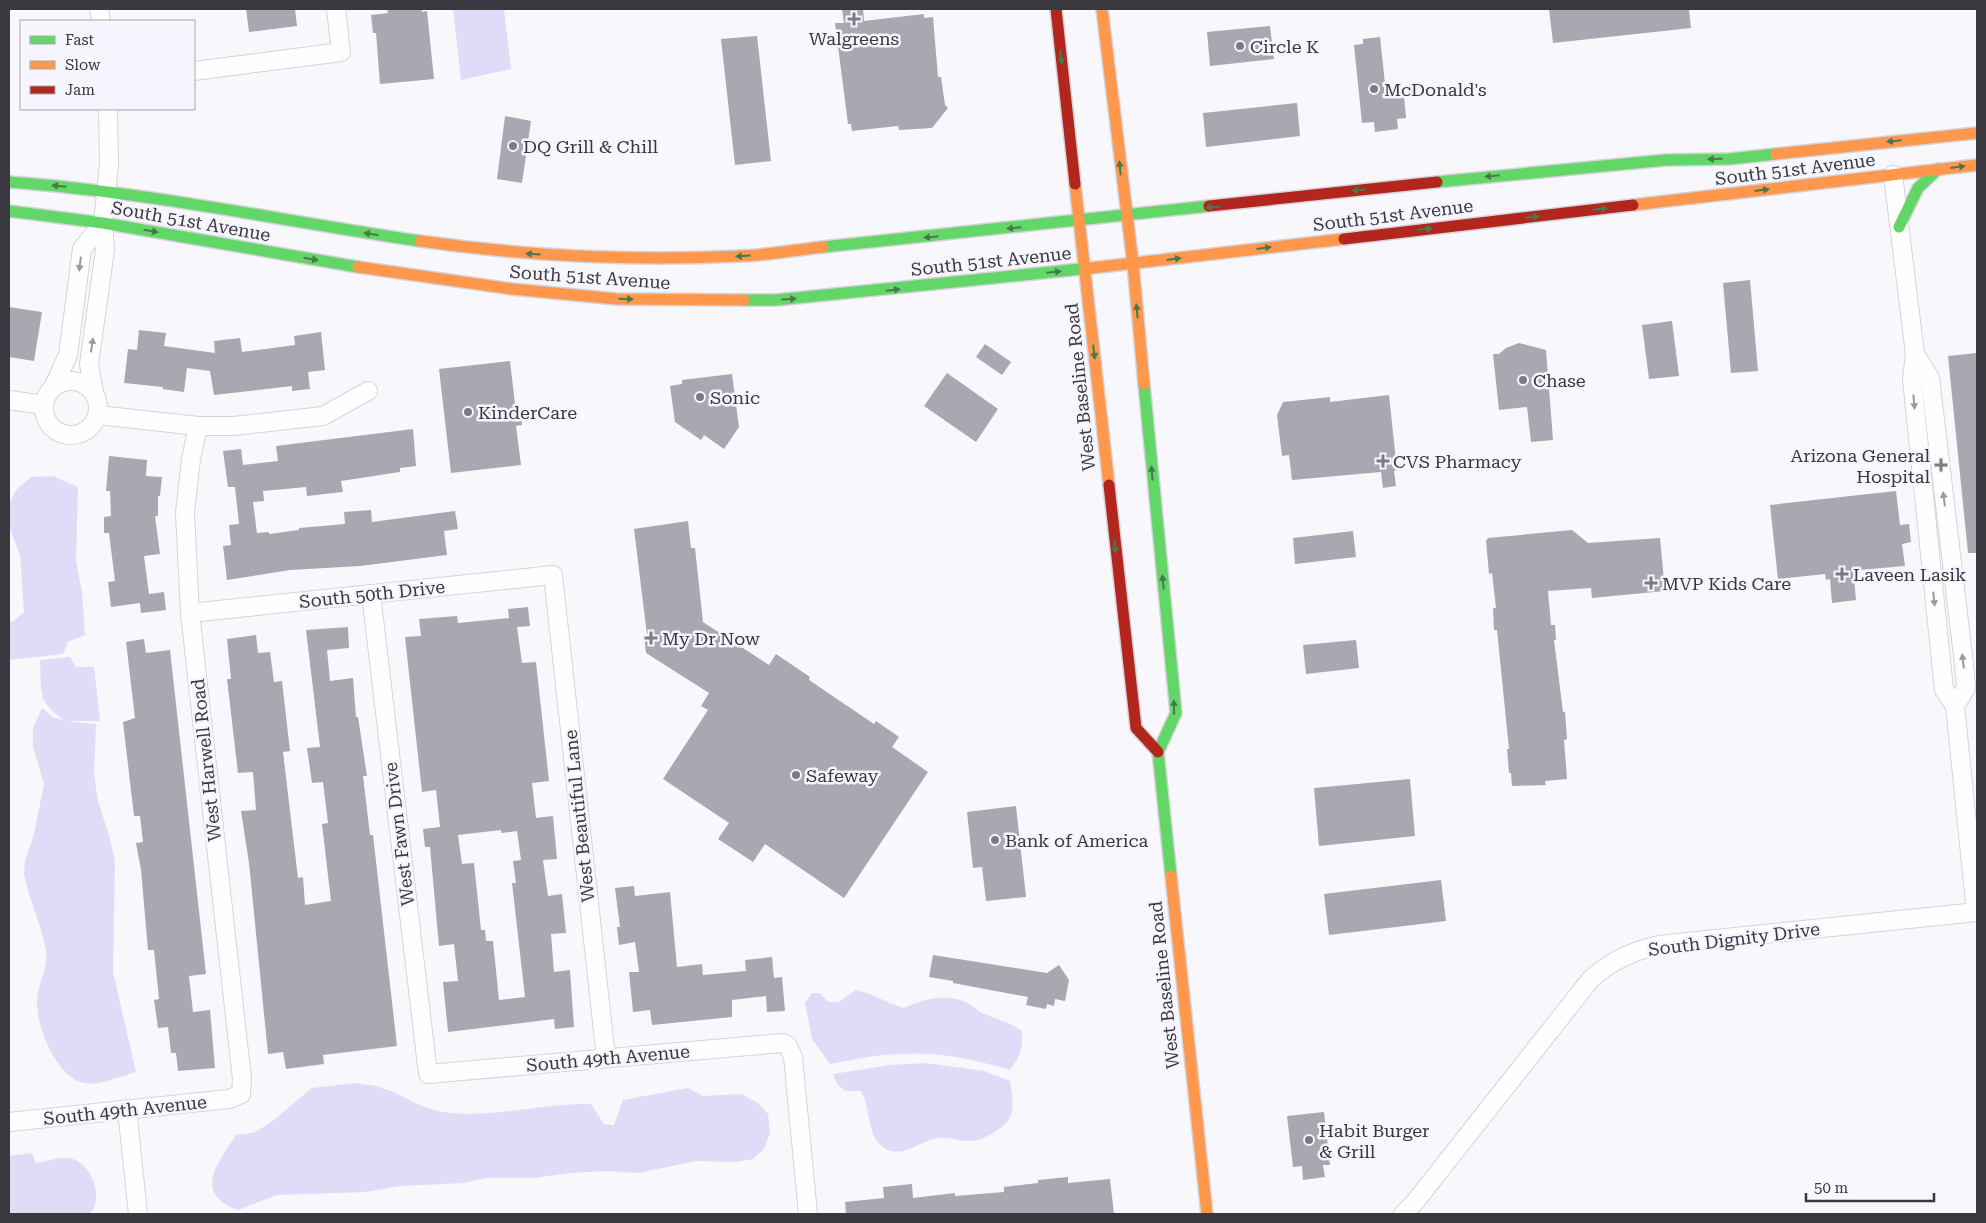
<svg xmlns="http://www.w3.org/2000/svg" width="1986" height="1223" font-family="'Roboto Serif',serif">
  <rect width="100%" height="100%" fill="#f7f7fc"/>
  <g fill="#dfdcf7">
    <polygon points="453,9 504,9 511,69 461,80"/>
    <polygon points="53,476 78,487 76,561 82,592 85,635 68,642 63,654 9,660 9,623 14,621 24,612 20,555 9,526 10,503 16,490 31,477"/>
    <path d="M70,657L76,667H94L100,721H66L96,724L94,774L98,801L109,835L115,861L113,972L136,1072C120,1076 96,1088 80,1082C55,1072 38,1029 37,1004C36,987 49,968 46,951C42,925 29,901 24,874L25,862L34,834L44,784L33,747V728L42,708L54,718L64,720C36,700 42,692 40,660Z"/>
    <path d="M856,990C873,994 888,1003 904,1008C925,999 948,992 969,1004C973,1006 977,1010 982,1013C996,1019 1008,1022 1021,1030C1025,1046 1019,1057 1010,1070C941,1049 900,1049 830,1064L812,1039L805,1003L812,993H820L828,1002H839Z"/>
    <path d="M926,1063L984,1071L1010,1081C1014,1105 1017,1120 993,1133C985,1138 977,1141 967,1141C956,1141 946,1135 933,1139C918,1143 899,1160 883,1147C866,1134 871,1108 861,1091H845L837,1084L833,1074L889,1065Z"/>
    <path d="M355,1083C365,1085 376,1085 385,1089C405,1096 420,1108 442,1112C492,1119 541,1103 591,1104L604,1124L614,1125L623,1100L688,1088L703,1096L741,1094L758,1103L768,1114L770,1133L764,1149L753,1159L736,1162L696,1161L638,1173L609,1171L570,1173L535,1178H486L463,1183L401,1186L365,1192L277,1195L238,1210C192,1193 218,1163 236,1135L253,1133L270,1123L312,1088Z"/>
    <path d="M32,1153L36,1163C46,1162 58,1157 68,1158C91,1160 105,1198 90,1214H9V1156Z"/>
  </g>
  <g fill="#a9a8b2" fill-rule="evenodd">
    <polygon points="246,9 295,9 297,26 249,32"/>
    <polygon points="387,9 422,9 422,12 427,11 434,79 380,84 376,33 373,33 371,15 388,13"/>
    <polygon points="842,9 863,9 864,21 924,14 924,18 933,17 938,77 941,77 945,105 948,108 932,128 899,130 898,126 852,131 851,124 848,124 835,23 844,23"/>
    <polygon points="1549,9 1689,9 1691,28 1553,43"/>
    <polygon points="1270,26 1274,59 1210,66 1207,32"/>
    <polygon points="757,36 771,161 735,165 721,39"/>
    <polygon points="1380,37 1385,84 1389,83 1390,97 1404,95 1406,118 1397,119 1398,129 1375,132 1374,122 1362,123 1354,45 1363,44 1363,39"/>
    <polygon points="1297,103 1300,136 1206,147 1203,113"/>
    <polygon points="505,116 531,121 522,183 497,179"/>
    <polygon points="1750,280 1758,371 1731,373 1723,283"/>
    <polygon points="9,307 42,312 34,361 9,357"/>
    <polygon points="1672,321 1679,376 1649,379 1642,325"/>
    <polygon points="139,330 166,333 164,346 215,353 214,341 240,338 242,352 295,345 294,336 321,332 325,370 308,372 310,389 292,391 292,386 214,395 210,371 187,368 184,392 163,389 163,387 124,383 128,349 137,350"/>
    <polygon points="1519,343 1546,350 1553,440 1531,442 1527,407 1499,410 1493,354 1499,354 1506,348"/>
    <polygon points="985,344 1011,362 1002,375 976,357"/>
    <polygon points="1977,353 1977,553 1968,553 1948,356"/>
    <polygon points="510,361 515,404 520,404 522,425 516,426 521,465 451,473 439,369"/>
    <polygon points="947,373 998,409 976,442 924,406"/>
    <polygon points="732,374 739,427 724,449 704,435 701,440 675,422 670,386 682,384 682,380"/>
    <polygon points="1389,395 1397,470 1394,471 1396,486 1383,488 1381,472 1292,480 1289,455 1282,456 1277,415 1283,402 1330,397 1330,402"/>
    <polygon points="413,429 416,466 400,468 400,472 341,481 343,492 307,496 306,487 263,491 264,501 253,502 257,533 269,532 269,534 299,530 299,528 345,524 344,512 371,510 372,522 455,511 458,529 444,531 447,555 360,566 290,570 227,580 223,546 231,545 229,525 239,524 235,487 228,487 223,451 241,449 243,465 278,461 276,446"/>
    <polygon points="109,456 147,460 146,476 162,477 160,496 158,496 158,516 155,516 160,554 144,556 149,594 164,592 166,610 141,613 140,603 111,607 108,582 115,581 109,533 104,533 104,517 111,516 110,491 106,491"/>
    <polygon points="1896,491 1900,525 1909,524 1911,542 1902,544 1905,566 1859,570 1859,578 1854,578 1856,600 1832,603 1830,579 1826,580 1825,574 1778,579 1770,505"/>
    <polygon points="688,521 691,548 695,548 703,622 769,665 776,654 810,677 809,680 874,724 876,721 899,737 892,747 928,772 844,898 765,844 753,862 718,839 729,823 663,779 708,710 701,706 709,693 646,653 644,635 647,635 634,529"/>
    <polygon points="1572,530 1588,543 1660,538 1665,591 1592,598 1591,588 1548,591 1551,625 1555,625 1556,640 1554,640 1563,712 1565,712 1567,739 1564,740 1567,779 1545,781 1546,785 1512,786 1511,773 1509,773 1507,749 1509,749 1497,630 1494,630 1493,608 1496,608 1492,573 1489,574 1486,541 1488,538"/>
    <polygon points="1353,531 1356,557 1295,564 1293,538"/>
    <path d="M528,607L530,626L517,627L522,663L536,662L549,781L532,783L536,818L553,816L557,859L543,860L548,896L562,894L566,933L551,934L554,972L570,970L574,1027L555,1029L554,1019L448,1032L443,982L458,981L454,944L439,946L430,847H425L423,829L440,827L436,790L422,792L405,637L421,636L419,619L457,616L458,623L509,618L508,609ZM501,830V833L517,831L521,860L513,861L516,883H512L525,997L499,1000L493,941H486L485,930H481L474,863L462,864L458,835Z"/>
    <polygon points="348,627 349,648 327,650 330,681 353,678 356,717 358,717 367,776 363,776 370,835 373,835 397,1046 323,1055 324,1064 286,1069 283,1052 268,1054 249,863 241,811 256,810 253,772 238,773 227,679 231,679 227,639 256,635 258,653 270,652 274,682 282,681 290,751 283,752 298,878 303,877 305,905 331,901 322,824 328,823 323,782 312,783 307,748 320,747 306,630"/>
    <polygon points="144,639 146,653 170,650 206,974 189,976 193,1012 210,1010 215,1068 178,1071 176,1053 171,1053 168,1027 158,1028 154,1000 159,999 154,950 148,950 141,870 136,843 143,842 140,816 134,816 123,722 135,718 126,642"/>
    <polygon points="1356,640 1359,668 1306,674 1303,645"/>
    <polygon points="1410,779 1415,836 1319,846 1314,788"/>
    <polygon points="1016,806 1026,897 986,901 982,867 973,868 967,812"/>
    <polygon points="1441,880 1446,921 1329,935 1324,894"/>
    <polygon points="634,886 635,896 670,892 677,967 702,964 703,975 746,971 745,960 772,957 774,978 782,977 785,1011 767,1012 766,996 732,1000 732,1017 652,1025 650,1010 633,1012 629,972 639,972 635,942 619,945 617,927 620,927 615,888"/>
    <polygon points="933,955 1047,973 1059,965 1069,980 1065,1001 1055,999 1054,1006 1047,1004 1046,1009 1026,1005 1028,997 953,983 953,981 929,977"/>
    <polygon points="1324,1112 1330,1165 1323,1165 1325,1177 1303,1180 1302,1166 1293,1167 1287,1116"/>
    <polygon points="1068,1177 1068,1183 1110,1179 1114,1214 846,1214 845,1202 884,1198 883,1187 912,1184 913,1198 955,1193 955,1196 1004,1192 1004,1187 1038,1183 1038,1180"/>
  </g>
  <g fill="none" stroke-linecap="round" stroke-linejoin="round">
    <g stroke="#d5d4d9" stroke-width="20">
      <g id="street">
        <polyline points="99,9 101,21"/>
        <polyline points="194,71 341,52 336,9"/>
        <polyline points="1915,354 1930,378 1964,664 1966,688 1955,706"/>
        <circle cx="71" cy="408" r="27"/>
        <polyline points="53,388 68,355 82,249 103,223"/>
        <polyline points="94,393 89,364 105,250 103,223 109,164 108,109"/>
        <polyline points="9,400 44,405"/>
        <polyline points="98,415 198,426 234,426 323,416 368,391"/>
        <polyline points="371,594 428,1074 783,1043 788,1046 793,1057 808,1214"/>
        <polyline points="190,613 553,575 606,1058"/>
        <polyline points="127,1109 138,1214"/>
        <polyline points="9,1122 229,1099 241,1094 242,1079 190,613 185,513 191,459 198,426"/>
        <path d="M1403,1214L1415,1202L1590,980C1610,961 1632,951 1659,945L1976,912L1955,706L1944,690L1912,379L1915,354L1893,175"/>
      </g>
    </g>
    <g stroke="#d5d4d9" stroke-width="14">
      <g id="fast">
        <path d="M9,182C148,192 283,221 420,241"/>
        <polyline points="1437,182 1666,160 1729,159 1776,154"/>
        <polyline points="9,211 103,223 358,267"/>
        <polyline points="1899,227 1918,188 1938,169"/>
        <polyline points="823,247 1209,206"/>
        <polyline points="744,300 776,300 1091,268"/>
        <polyline points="1144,384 1176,713 1158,752 1171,876"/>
      </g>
    </g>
    <g stroke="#d5d4d9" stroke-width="14">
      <g id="slow">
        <polyline points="1102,9 1133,264 1144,384"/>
        <polyline points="1776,154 1977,133"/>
        <polyline points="1075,184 1109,485"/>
        <polyline points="1633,205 1977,165"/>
        <path d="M420,241C525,256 634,261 740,256C768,255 796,250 823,247"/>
        <polyline points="358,267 512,289 617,299 744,300"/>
        <polyline points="1091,268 1344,239"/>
        <polyline points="1171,876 1207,1214"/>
      </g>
    </g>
    <g stroke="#d5d4d9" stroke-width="14">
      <g id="jam">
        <polyline points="1056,9 1075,184"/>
        <polyline points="1209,206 1437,182"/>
        <polyline points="1344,239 1633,205"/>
        <polyline points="1109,485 1136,728 1158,752"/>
      </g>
    </g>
    <use href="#street" stroke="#fefeff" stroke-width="18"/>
    <use href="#fast" stroke="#63d668" stroke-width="11"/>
    <use href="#slow" stroke="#ff974d" stroke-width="11"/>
    <use href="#jam" stroke="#b3261e" stroke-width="11"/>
  </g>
  <defs><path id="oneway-solid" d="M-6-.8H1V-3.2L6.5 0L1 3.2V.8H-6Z" transform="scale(1.25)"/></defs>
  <g fill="#49774f">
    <use href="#oneway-solid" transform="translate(1061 57) rotate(83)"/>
    <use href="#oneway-solid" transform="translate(1894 141) rotate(174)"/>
    <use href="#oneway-solid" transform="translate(1715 159) rotate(179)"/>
    <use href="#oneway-solid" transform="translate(1958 167) rotate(-7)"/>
    <use href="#oneway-solid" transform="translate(1120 168) rotate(-96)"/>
    <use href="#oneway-solid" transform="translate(1492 176) rotate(174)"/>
    <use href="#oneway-solid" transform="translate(59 186) rotate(-175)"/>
    <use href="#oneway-solid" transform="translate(1359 190) rotate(174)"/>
    <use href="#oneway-solid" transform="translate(1762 190) rotate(-7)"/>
    <use href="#oneway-solid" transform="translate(1213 207) rotate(174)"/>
    <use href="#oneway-solid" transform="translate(1600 209) rotate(-7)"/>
    <use href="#oneway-solid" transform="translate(1532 217) rotate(-6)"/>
    <use href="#oneway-solid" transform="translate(1014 228) rotate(174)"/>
    <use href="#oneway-solid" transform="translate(1425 229) rotate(-7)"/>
    <use href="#oneway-solid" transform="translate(151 231) rotate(10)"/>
    <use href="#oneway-solid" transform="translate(371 234) rotate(-171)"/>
    <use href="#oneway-solid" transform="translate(931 237) rotate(174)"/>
    <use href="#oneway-solid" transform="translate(1264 248) rotate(-7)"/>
    <use href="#oneway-solid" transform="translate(533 254) rotate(-176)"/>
    <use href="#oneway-solid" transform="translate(743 256) rotate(176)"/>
    <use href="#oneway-solid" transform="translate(311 259) rotate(10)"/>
    <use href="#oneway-solid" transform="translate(1174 259) rotate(-7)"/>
    <use href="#oneway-solid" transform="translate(1054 272) rotate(-6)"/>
    <use href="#oneway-solid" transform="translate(893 290) rotate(-6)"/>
    <use href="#oneway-solid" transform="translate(626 299) rotate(2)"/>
    <use href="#oneway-solid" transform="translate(789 299) rotate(-4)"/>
    <use href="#oneway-solid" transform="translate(1137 311) rotate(-95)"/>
    <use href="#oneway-solid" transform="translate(1094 352) rotate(83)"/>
    <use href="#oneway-solid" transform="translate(1152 473) rotate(-95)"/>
    <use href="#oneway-solid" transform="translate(1115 546) rotate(84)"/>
    <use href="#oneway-solid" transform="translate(1163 582) rotate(-96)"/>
    <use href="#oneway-solid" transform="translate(1174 707) rotate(-91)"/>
  </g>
  <g fill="#9b9b9e">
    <use href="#oneway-solid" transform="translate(80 264) rotate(97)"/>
    <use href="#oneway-solid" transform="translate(92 345) rotate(-82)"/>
    <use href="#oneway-solid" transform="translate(1914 402) rotate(85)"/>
    <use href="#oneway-solid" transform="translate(1944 499) rotate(-97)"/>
    <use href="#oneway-solid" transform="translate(1934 599) rotate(84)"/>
    <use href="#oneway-solid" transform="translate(1963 661) rotate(-97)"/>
  </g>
  <g fill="#7b7b80" stroke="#f6f5fe" stroke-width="2">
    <path d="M851.5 11.5h5v5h5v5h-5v5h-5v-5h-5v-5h5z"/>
    <circle cx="1240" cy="46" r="5"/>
    <circle cx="1374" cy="89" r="5"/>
    <circle cx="513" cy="146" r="5"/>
    <circle cx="1523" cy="380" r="5"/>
    <circle cx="700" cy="397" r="5"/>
    <circle cx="468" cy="412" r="5"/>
    <path d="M1380.5 453.5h5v5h5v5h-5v5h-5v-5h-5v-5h5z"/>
    <path d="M1938.5 457.5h5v5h5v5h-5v5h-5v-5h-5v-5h5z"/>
    <path d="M1839.5 566.5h5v5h5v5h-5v5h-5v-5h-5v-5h5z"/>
    <path d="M1648.5 575.5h5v5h5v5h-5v5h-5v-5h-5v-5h5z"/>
    <path d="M648.5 630.5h5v5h5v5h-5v5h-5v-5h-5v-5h5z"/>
    <circle cx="796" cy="775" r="5"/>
    <circle cx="995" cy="840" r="5"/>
    <circle cx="1309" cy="1140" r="5"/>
  </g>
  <g text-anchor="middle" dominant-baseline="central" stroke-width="5" stroke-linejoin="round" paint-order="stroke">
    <g font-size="18" fill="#38383e" stroke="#f6f5fe" text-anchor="start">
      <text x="854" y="38" text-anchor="middle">Walgreens</text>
      <text x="1250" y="46">Circle K</text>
      <text x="1384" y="89">McDonald's</text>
      <text x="523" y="146">DQ Grill &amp; Chill</text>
      <text x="1533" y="380">Chase</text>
      <text x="710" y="397">Sonic</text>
      <text x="478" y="412">KinderCare</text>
      <text x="1930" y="455" text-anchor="end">Arizona General<tspan x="1930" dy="21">Hospital</tspan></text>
      <text x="1393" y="461">CVS Pharmacy</text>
      <text x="1853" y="574">Laveen Lasik</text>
      <text x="1662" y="583">MVP Kids Care</text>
      <text x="662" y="638">My Dr Now</text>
      <text x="806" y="775">Safeway</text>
      <text x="1005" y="840">Bank of America</text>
      <text x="1319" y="1130">Habit Burger<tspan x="1319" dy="21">&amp; Grill</tspan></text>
    </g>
    <g font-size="18" fill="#38383e" stroke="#f6f5fe">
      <text transform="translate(1795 169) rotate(-7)">South 51st Avenue</text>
      <text transform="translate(1393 215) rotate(-7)">South 51st Avenue</text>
      <text transform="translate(191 221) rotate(10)">South 51st Avenue</text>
      <text transform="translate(991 261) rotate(-6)">South 51st Avenue</text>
      <text transform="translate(590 277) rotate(4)">South 51st Avenue</text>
      <text transform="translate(1080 387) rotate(-96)">West Baseline Road</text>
      <text transform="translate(372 594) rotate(-6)">South 50th Drive</text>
      <text transform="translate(206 760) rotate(-96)">West Harwell Road</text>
      <text transform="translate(579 816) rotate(-96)">West Beautiful Lane</text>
      <text transform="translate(399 834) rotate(-97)">West Fawn Drive</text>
      <text transform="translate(1734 939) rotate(-7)">South Dignity Drive</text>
      <text transform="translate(1164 985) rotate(-96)">West Baseline Road</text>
      <text transform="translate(608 1058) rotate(-5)">South 49th Avenue</text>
      <text transform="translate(125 1110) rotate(-6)">South 49th Avenue</text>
    </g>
  </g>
  <rect width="1986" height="1223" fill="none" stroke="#38383e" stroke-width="20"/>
  <rect x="20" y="20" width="175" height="90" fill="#f6f5fe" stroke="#aaa9b1"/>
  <rect x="30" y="36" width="25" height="8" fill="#63d668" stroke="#aaa9b1"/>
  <text x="65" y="45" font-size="15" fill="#38383e">Fast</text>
  <rect x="30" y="61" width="25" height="8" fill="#ff974d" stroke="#aaa9b1"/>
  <text x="65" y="70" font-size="15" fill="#38383e">Slow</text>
  <rect x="30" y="86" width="25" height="8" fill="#b3261e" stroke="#aaa9b1"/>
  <text x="65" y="95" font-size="15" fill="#38383e">Jam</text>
  <path d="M1806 1193v8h128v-8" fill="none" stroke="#38383e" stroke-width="2.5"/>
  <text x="1814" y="1193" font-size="15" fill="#38383e" stroke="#f6f5fe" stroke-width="4" paint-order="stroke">50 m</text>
</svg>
